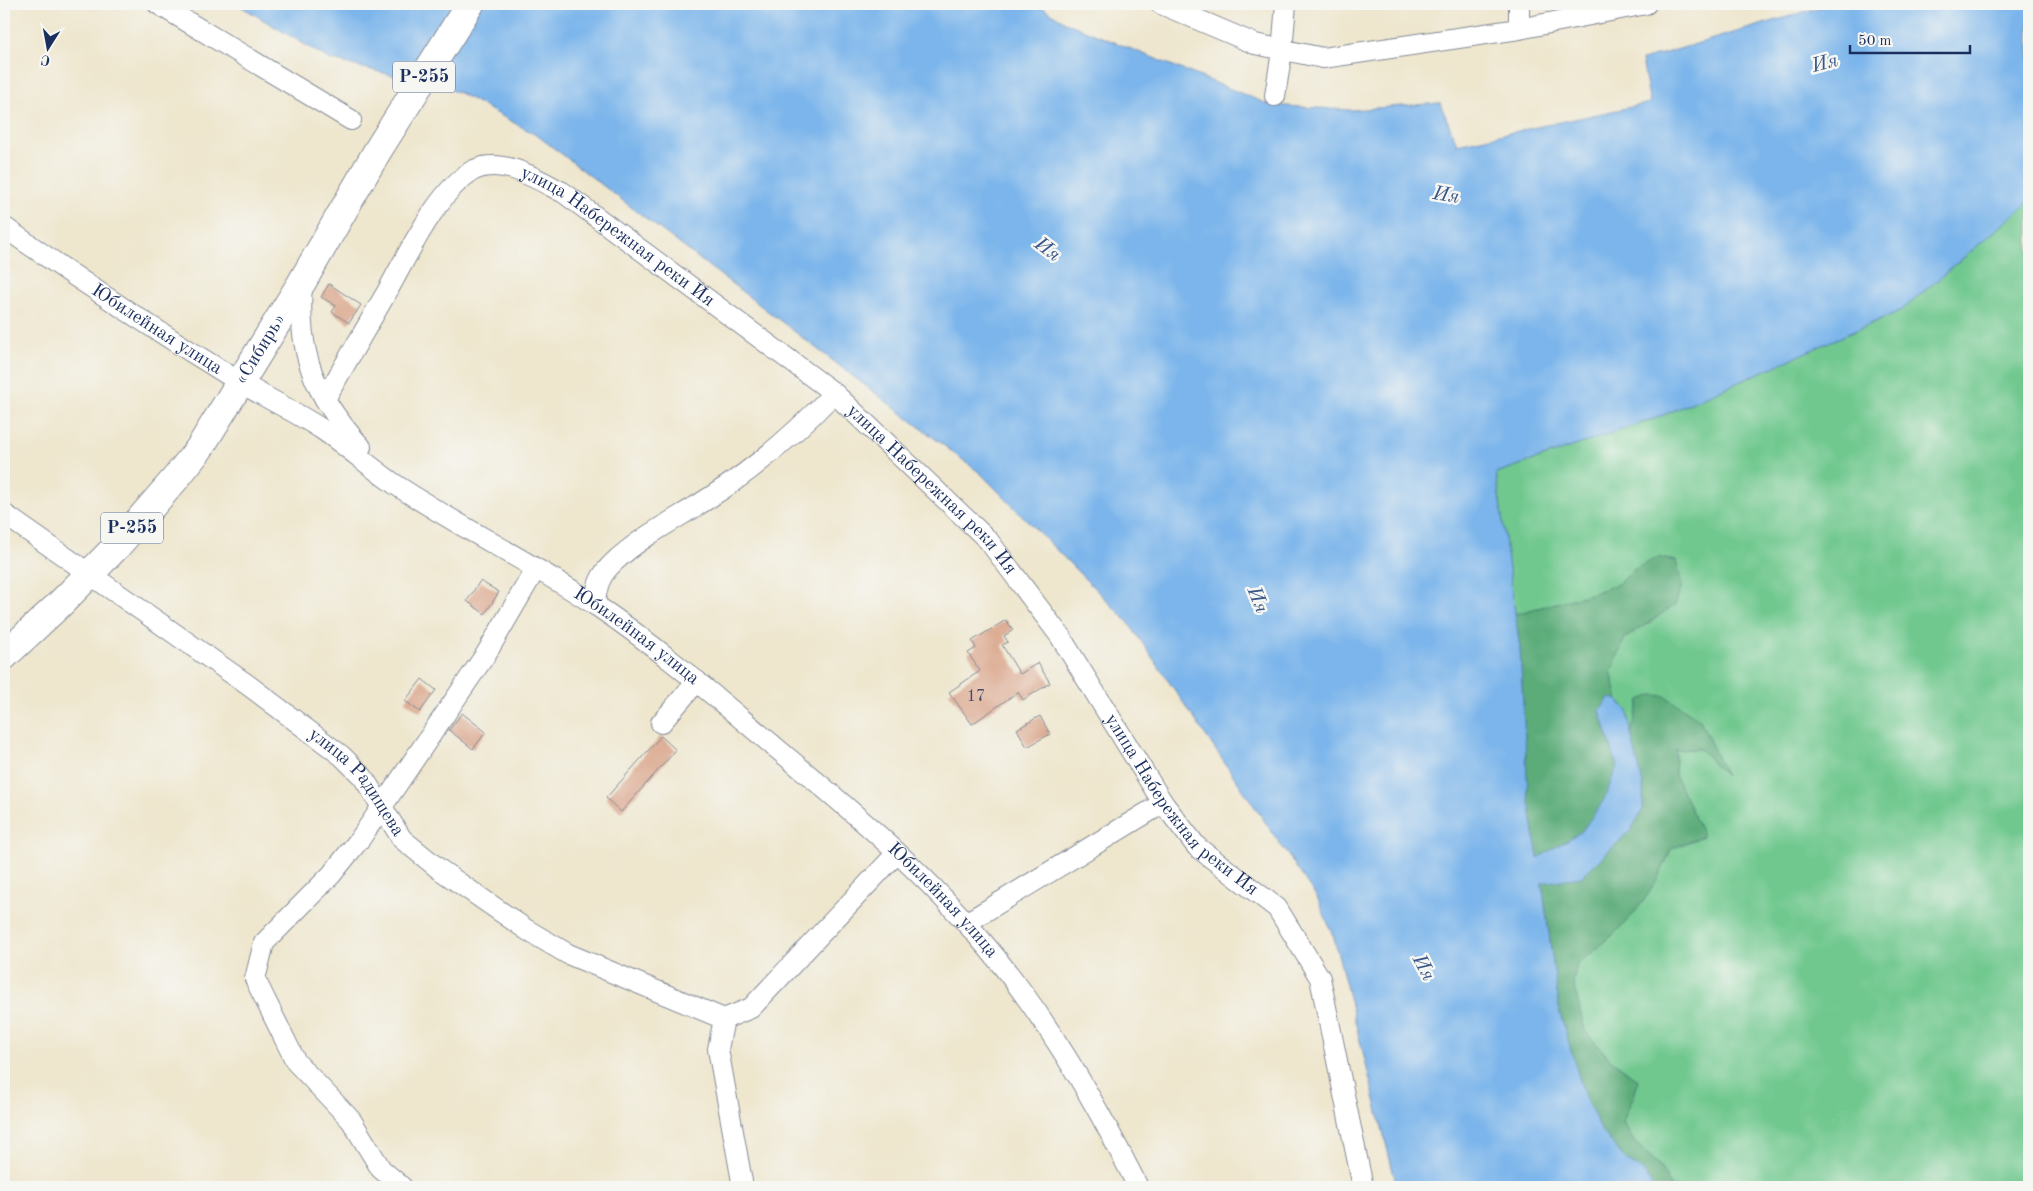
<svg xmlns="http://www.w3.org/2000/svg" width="2033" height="1191" font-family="'Old Standard TT',serif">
  <rect width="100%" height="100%" fill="#f6f6f2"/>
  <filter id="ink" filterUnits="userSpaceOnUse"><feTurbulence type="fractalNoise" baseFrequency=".02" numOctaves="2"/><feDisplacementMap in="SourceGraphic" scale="10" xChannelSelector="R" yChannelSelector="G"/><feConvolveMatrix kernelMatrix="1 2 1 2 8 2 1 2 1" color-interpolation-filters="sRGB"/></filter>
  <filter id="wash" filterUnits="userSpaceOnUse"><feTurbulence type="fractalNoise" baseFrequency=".0096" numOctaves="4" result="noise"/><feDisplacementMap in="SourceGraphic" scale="20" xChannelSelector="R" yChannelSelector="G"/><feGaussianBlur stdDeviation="1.12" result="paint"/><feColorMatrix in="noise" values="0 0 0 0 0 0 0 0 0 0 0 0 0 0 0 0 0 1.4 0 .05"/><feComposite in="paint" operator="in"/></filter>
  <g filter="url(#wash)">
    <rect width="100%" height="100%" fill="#eee6cd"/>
    <path fill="#6fc88e" stroke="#457c76" d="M2029,202V1187H1672L1658,1164L1634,1142L1623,1123C1627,1107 1636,1096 1638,1080L1610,1059L1585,1031L1573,982L1577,964C1622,930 1650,903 1671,849L1703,836L1675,775V750L1700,749L1725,775L1700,720L1640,700L1631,734L1628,711L1618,700L1611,672L1625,638L1658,617L1635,569L1618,584L1587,595L1515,614L1496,473L1659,417L1902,310Z"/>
    <g fill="#5bac79" stroke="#3b6e6c">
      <polygon points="1658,557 1676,561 1682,585 1675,605 1625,638 1611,672 1618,700 1610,698 1600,710 1617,766 1605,800 1582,831 1538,859 1528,795 1520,649 1515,614 1587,595 1618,584 1635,569"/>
      <path d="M1653,695L1665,696L1700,720L1726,776L1700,749L1675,750V775L1703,836L1671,849C1650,903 1622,930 1577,964L1573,982L1585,1031L1610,1059L1638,1080C1636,1096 1627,1107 1623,1123L1634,1142L1658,1164L1672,1187H1653L1644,1172L1626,1160L1602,1131L1585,1097L1560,1014L1542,882L1581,877L1631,830L1643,809V785L1631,734L1640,700Z"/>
    </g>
    <polygon fill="#7bb5eb" stroke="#4b72a4" points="237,4 1037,4 1067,23 1270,105 1351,110 1440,103 1457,144 1650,103 1642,60 1831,4 2029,4 2029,202 1902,310 1659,417 1496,473 1520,649 1528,795 1538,858 1582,831 1604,800 1617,766 1600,710 1610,698 1618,700 1628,711 1631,734 1643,785 1643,809 1631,830 1581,877 1542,883 1560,1014 1585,1097 1602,1131 1626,1160 1644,1172 1653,1187 1397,1187 1334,938 1318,899 1128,622 980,473 538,136 458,92 329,59"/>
    <g id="blocks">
      <g fill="#d79d80">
        <polygon points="329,284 361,305 349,323 332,312 336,306 321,297"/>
        <polygon points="480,581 499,592 485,614 467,601"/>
        <polygon points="1006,620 1013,630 1004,636 1008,642 1002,645 1020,674 1038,663 1050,683 1023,700 1018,692 972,724 949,692 980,671 968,653 976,648 972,641"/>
        <polygon points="422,679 436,690 420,712 405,701"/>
        <polygon points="462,713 486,732 473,749 449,730"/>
        <polygon points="1040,716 1050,734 1027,747 1017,729"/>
        <polygon points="661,736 676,750 621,812 606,798"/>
      </g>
    </g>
  </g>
  <g filter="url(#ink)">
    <use href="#blocks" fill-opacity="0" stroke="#848a96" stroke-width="1"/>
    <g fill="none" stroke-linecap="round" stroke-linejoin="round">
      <g stroke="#848a96" stroke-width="22">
        <g id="minor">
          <polyline points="158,4 351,120"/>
          <polyline points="1161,4 1255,44 1323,58 1519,29 1646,4"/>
          <polyline points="1519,29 1519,4"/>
          <polyline points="1275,96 1282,51 1286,4"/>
          <path id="s1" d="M4,227C80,281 158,332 238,381C266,398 296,412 323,430C348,447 371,468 396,485C461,528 532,563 597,606C658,647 713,695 769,742C841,802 914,862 975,933C1042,1009 1093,1097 1138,1187"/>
          <path d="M302,283C297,354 314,395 361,447"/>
          <path id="s2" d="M325,399C346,363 367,326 388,290C407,256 439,188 474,170C503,156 540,181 564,193L834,393L988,540L1060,636L1163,803L1197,847L1277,908L1320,978L1363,1187"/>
          <path id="s3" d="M4,514L248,685L342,756L363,777L402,839L439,869L527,930L568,954L724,1019"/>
          <path d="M595,605C596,586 600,575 614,562C644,534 679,518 712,496C757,467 797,432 834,393"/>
          <polyline points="661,723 697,681"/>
          <polyline points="966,923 1163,803"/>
          <polyline points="402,1187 381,1169 351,1120 296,1062 255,979 264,943 331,875 360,839 486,654 535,570"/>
          <polyline points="743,1187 718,1049 724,1019 751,1008 897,853"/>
        </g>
      </g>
      <g stroke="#848a96" stroke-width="30">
        <g id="highway">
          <path id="s4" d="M4,656L61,603L117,546L176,478L199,449L302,282L378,150L470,4"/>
        </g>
      </g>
      <use href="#minor" stroke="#fff" stroke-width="20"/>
      <use href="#highway" stroke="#fff" stroke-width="28"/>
    </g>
  </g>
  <g text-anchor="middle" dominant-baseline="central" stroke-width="5" stroke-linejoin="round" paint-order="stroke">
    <g font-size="16" fill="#4a4a66">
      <text x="976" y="697">17</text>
    </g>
    <g fill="#f6f6f2" stroke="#5d6b8a" stroke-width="1">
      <rect x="393" y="61.5" width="62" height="31" rx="4"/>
      <rect x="101" y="512.5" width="62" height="31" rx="4"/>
    </g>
    <g font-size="18" font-weight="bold" fill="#1b2f5e">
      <text x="424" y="77">Р-255</text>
      <text x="132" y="528">Р-255</text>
    </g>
    <g font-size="19" fill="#1b2f5e" stroke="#f6f6f2">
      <text stroke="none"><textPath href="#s2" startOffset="440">улица Набережная реки Ия</textPath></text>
      <text stroke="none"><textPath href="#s1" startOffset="184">Юбилейная улица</textPath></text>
      <text stroke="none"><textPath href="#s4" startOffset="402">«Сибирь»</textPath></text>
      <text stroke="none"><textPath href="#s2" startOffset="845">улица Набережная реки Ия</textPath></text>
      <text stroke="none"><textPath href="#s1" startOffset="754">Юбилейная улица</textPath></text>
      <text stroke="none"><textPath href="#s3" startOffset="445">улица Радищева</textPath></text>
      <text stroke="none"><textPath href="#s2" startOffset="1250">улица Набережная реки Ия</textPath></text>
      <text stroke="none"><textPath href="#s1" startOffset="1159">Юбилейная улица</textPath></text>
    </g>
    <g font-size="20" font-style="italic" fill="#385788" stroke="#f6f6f2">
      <text transform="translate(1825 64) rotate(-15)">Ия</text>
      <text transform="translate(1446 196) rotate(9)">Ия</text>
      <text transform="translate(1047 250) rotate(37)">Ия</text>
      <text transform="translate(1257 600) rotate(68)">Ия</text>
      <text transform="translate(1423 968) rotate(62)">Ия</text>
    </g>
  </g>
  <rect width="2033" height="1191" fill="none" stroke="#f6f6f2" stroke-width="20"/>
  <g transform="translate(48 48) rotate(191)" stroke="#f6f6f2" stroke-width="4" paint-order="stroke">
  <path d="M0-4L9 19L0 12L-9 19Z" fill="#1b2f5e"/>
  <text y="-8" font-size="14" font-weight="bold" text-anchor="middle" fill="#1b2f5e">С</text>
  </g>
  <path d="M1850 45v8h120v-8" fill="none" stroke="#1b2f5e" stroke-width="2.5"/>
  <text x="1858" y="45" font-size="15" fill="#1b2f5e" stroke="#f6f6f2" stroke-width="4" paint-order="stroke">50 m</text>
</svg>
